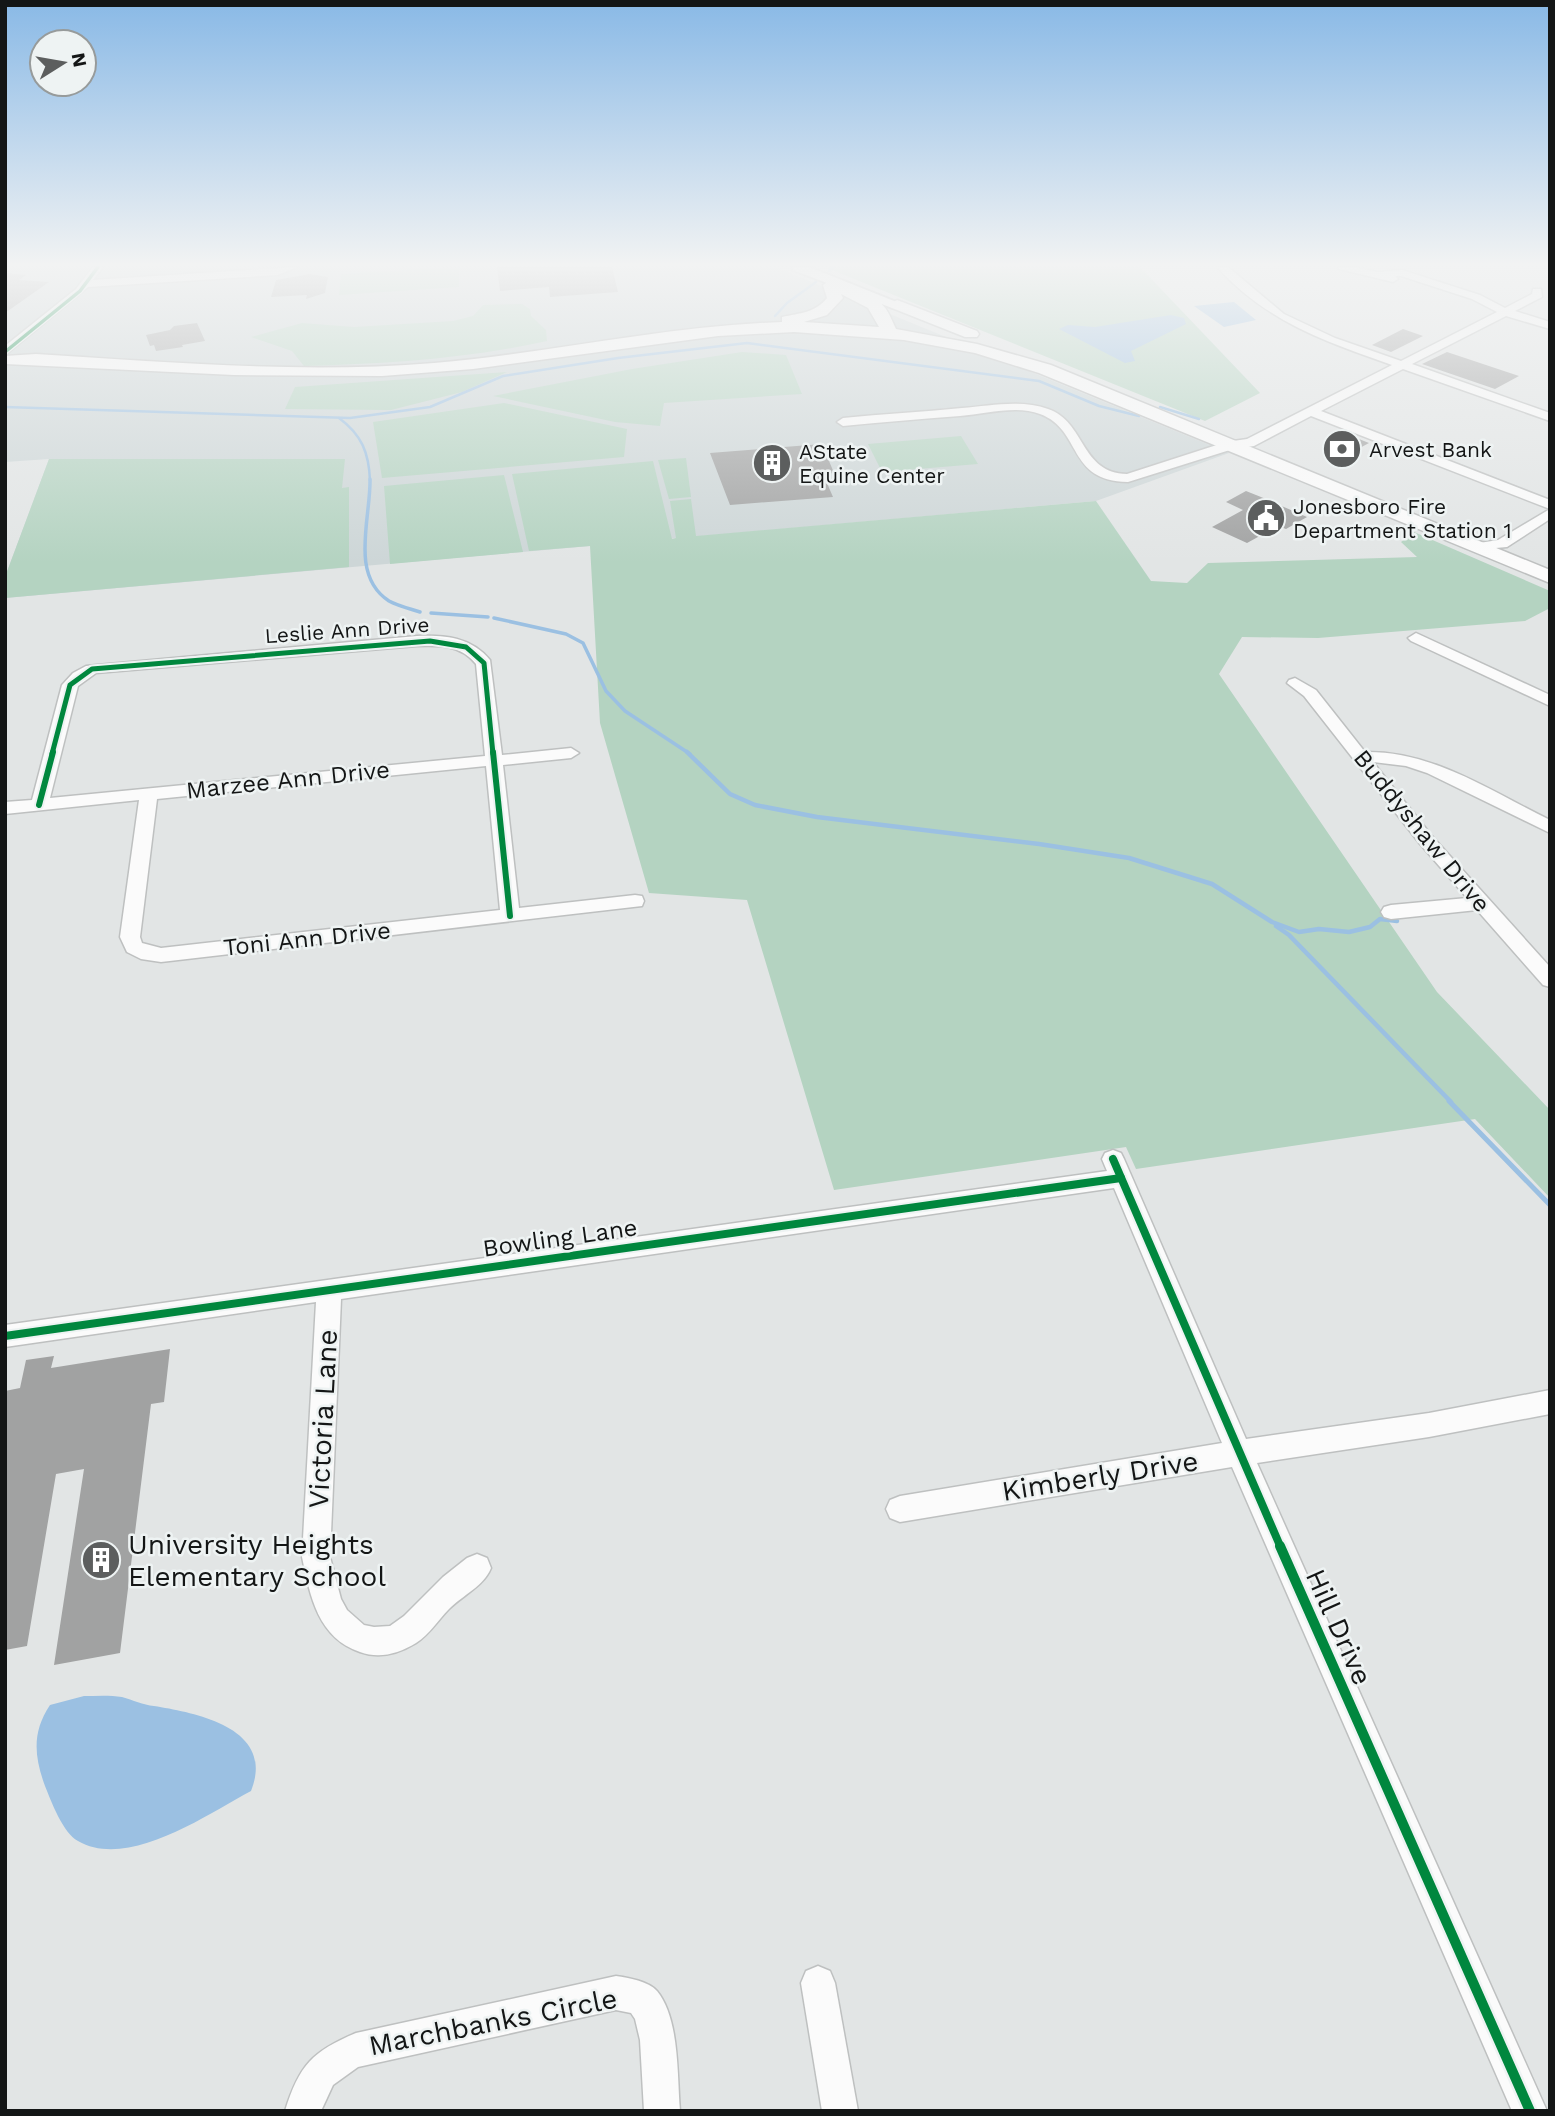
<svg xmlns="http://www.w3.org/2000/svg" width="1555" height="2116" font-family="'Work Sans',sans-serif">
  <rect width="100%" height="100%" fill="#e2e5e5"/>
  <polygon fill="#cdd6d7" points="5,267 775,267 1229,453 1096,501 5,598 5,577 49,459 5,462"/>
  <g fill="#b4d3c1">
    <polygon points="459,267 459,287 339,295 341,274"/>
    <polygon points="829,267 1140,267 1260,393 1205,421 827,268"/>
    <path d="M522,304L530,309L531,316L546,330L547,341C466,359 386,364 304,366L292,351L251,337L302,323L354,327L453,321L473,316L483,305Z"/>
    <polygon points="742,352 786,355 802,394 664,403 660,426 615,422 493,396 632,369"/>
    <polygon points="507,372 462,392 391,410 285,409 295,387"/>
    <polygon points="504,403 627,429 624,457 382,478 373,422"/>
    <polygon points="961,436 978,464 882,472 868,444"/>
    <polygon points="686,458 691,497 669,499 658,460"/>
    <polygon points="49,459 345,459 342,488 349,487 349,567 5,598 5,577"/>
    <polygon points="653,461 672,539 676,538 670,501 691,499 696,536 1096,501 1151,581 1187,583 1208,563 1417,557 1401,542 1414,532 1550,591 1550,608 1525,621 1318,638 1242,637 1219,674 1437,992 1550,1110 1550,1198 1475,1119 1136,1169 1126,1147 834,1190 747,900 649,893 600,723 590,546 529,551 512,474"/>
    <polygon points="504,475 523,552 390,564 384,486"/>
  </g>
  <g fill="#9bc0e2">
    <polygon points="1234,302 1256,320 1224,327 1194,306"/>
    <polygon points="1171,315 1184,318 1186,324 1131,351 1135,361 1125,363 1059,329 1068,325 1095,327"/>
    <path d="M84,1696C96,1696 110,1695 122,1697C133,1700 143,1705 154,1706C197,1713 276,1728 251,1791C206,1815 128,1870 78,1841C63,1833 51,1801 45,1786C34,1756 32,1732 50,1705Z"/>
  </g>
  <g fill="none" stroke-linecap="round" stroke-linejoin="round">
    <g stroke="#9bc0e2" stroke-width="2.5">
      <polyline points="829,271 833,267"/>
      <polyline points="775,316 787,303 816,282"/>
      <polyline points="5,407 350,418 430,407 503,376 618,358 747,343 1039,381 1099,406 1139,416"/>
      <polyline points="1160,407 1199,419"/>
      <path d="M339,418C362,435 369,453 370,481"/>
    </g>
    <g stroke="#9bc0e2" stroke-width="3.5">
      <path d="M370,479C371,518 349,575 389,601C398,606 411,609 420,612"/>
      <polyline points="431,613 488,617"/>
      <polyline points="494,618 566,634 583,643 606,691 625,711 690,754"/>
    </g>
    <g stroke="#9bc0e2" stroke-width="4.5">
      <polyline points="687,752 730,794 755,805 817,817 1039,844 1129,858 1212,884 1272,922 1299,932 1319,929 1349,932 1370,927 1380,919 1397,921"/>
      <polyline points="1276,926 1289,935 1451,1102"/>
    </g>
    <polyline stroke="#9bc0e2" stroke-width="5" points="1449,1101 1550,1205"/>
  </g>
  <g fill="#a1a2a2">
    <polygon points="497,267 612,267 618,292 550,297 549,287 500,291"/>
    <polygon points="5,273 26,275 19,280 49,282 5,313"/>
    <polygon points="310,274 328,277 325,293 306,299 307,295 271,297 276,280"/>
    <polygon points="197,323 205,341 182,345 183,347 156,351 154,345 150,346 146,335 170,330 174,326"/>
    <polygon points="1403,329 1423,336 1391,352 1372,345"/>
    <polygon points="1447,352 1519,376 1495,389 1422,364"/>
    <polygon points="1354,437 1369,443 1341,458 1327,452"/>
    <polygon points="822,444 834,473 823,474 833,497 730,505 710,453"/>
    <polygon points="1246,491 1261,497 1307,517 1286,529 1278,526 1247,543 1212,527 1243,510 1226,502"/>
    <polygon points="170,1349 164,1402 151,1404 120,1653 54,1665 84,1469 56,1474 27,1646 5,1650 5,1391 20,1388 26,1360 54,1356 51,1368"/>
  </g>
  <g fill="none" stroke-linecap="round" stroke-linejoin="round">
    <g stroke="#bec0c0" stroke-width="3">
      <g id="minor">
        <polygon points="93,267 103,267 93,280 297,267 278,275 88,287 5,355 5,346 76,289"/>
        <path d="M1217,267H1228L1284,314L1335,338L1401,361L1497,312L1472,299L1401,276H1395L1398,279L1393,282L1339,269L1338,267H1354L1377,272L1402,270L1480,295L1505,308L1532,294L1533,289H1541L1542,297L1515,311L1550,322V329L1506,316L1412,364L1550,413V421L1403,369L1321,411L1550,500V519L1507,547L1473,550V544L1498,540L1550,509L1311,416L1254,446L1233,449L1128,482C1066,481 1083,430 1040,414C1016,405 985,414 960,416C921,419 882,422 843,426L837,422L843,418C883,414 922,412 962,408C990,406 1020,399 1048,409C1086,422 1080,473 1127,474L1226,442L1247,439L1392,365C1324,341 1267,322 1217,267Z"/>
        <polygon points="1416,633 1550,695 1550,706 1411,641 1408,638"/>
        <path d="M417,636C445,635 471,637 490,660L502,755L571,748L579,753L571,758L503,765L519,908L635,895L642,896L644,901L642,906L161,962L141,959L127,952L120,937L139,800L5,814V802L32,800L62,685L73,673L86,666ZM417,646C440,645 461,645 476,664L485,756L50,798L78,686L96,673ZM486,766L500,910L161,948L142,943L140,937L157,799Z"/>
        <path d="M1295,678L1316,690L1365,752C1434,751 1490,791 1550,820V833L1427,773L1406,766L1373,762L1432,836L1550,967V987L1543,985L1477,910L1391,919L1384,917L1381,912L1384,907L1391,905L1467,898L1420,844L1304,696L1287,683L1289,680Z"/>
        <path d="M1113,1150L1121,1153L1124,1159L1246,1439L1429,1413L1550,1390V1414L1429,1437L1257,1463L1547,2111H1512L1232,1467L900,1522L890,1518L886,1509L890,1500L900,1496L1222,1443L1114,1188L341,1299L330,1557L341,1599L347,1610L364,1625L374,1627L390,1626L404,1616L443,1577L467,1558L477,1554L487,1558L491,1568C484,1586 463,1595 449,1609C438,1620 430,1634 416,1643C398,1654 379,1659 360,1652C318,1638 310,1596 302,1557L316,1302L5,1347V1325L1107,1171L1102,1159L1105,1153Z"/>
        <polygon points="818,1966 830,1971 835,1983 858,2111 822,2111 801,1983 806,1971"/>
        <path d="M616,1976C629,1978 648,1981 657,1991C680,2019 677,2077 680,2111H644L640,2040L635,2019L631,2013L616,2010L358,2067L333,2085L321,2111H285C299,2065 313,2051 356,2033Z"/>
      </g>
    </g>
    <g stroke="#bec0c0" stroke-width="4">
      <polygon id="major" points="792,267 809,267 904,305 902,308 892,308 793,270"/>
    </g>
    <g stroke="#bec0c0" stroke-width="3">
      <g id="highway">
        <path d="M831,280C849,285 874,293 886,309C890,315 893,323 896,329L977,344L1051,365L1550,570V583L1039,373L975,353L904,340L794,332L718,336L473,369L382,376L234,375L5,364V356L36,354C168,362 302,374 434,363C550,353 665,326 782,322V317C800,313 815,313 827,298L823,285ZM841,294L868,308L879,327L804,322L827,315L843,298Z"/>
        <polygon points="897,300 977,331 979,334 977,337 965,337 892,308 889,305"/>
      </g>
    </g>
    <use href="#minor" fill="#fbfbfb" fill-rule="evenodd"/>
    <use href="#major" fill="#fbfbfb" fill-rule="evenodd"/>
    <use href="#highway" fill="#fbfbfb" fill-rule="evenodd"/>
    <g stroke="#eef3f3" stroke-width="6">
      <polyline id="cycleway-far4" points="5,352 80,291 98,267"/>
    </g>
    <g stroke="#eef3f3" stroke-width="9">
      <polyline id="cycleway-far3" points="52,754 70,685 92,669 430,641 466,647 484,663 493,754"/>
    </g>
    <g stroke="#eef3f3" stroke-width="10">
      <g id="cycleway-far2">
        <polyline points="493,752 510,916"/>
        <polyline points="39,805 53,752"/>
      </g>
    </g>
    <g stroke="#eef3f3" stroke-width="12">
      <g id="cycleway-far1">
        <polyline points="1113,1159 1281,1548"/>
        <polyline points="5,1336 1121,1178"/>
      </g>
    </g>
    <g stroke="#eef3f3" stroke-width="15">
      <polyline id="cycleway" points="1280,1546 1530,2111"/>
    </g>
    <use href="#cycleway-far4" stroke="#00873e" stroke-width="3.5"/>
    <use href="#cycleway-far3" stroke="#00873e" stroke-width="5"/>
    <use href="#cycleway-far2" stroke="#00873e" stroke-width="6"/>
    <use href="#cycleway-far1" stroke="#00873e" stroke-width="8"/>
    <use href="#cycleway" stroke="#00873e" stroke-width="10"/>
  </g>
  <linearGradient id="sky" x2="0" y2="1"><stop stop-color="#89b9e6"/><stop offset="0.47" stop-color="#f2f3f3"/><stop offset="1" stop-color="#f2f3f3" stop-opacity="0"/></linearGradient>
  <rect width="1555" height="563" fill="url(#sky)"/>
  <defs>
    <g id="bank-disc" transform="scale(2.0125)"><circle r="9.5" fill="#5c5e5e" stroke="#eef3f3"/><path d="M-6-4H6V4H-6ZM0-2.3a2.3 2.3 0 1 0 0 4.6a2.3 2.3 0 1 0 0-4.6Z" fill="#fff"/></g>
    <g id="building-disc" transform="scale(2.0125)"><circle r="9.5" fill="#5c5e5e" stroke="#eef3f3"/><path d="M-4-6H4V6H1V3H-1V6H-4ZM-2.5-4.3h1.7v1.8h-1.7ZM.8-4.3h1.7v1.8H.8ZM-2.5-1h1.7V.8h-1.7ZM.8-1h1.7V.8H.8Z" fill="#fff"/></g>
    <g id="civic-disc" transform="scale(2.0125)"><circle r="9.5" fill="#5c5e5e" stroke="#eef3f3"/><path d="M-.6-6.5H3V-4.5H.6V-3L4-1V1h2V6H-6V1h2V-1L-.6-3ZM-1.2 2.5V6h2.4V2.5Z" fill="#fff"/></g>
  </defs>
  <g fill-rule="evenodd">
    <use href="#bank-disc" x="1342" y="449"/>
    <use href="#building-disc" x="772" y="463"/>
    <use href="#civic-disc" x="1266" y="518"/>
    <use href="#building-disc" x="101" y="1560"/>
  </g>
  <g text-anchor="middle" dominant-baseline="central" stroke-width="5" stroke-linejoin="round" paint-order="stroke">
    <g font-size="21" fill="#141616" stroke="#eef3f3" text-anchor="start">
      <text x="1369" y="449">Arvest Bank</text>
      <text x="799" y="451">AState<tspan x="799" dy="24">Equine Center</tspan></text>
      <text x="1293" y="506">Jonesboro Fire<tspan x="1293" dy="24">Department Station 1</tspan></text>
    </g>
    <g font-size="21" fill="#141616" stroke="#eef3f3">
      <text transform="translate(347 630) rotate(-4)">Leslie Ann Drive</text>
    </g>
    <g font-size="24" fill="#141616" stroke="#eef3f3">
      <text transform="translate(288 780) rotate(-6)">Marzee Ann Drive</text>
      <text transform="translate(1422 831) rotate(51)">Buddyshaw Drive</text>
      <text transform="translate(307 939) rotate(-6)">Toni Ann Drive</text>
      <text transform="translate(560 1238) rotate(-8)">Bowling Lane</text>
    </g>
    <g font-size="28" fill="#141616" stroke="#eef3f3">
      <text transform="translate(323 1419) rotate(-87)">Victoria Lane</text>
      <text transform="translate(1100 1476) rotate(-9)">Kimberly Drive</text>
      <text transform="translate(1339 1627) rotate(66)">Hill Drive</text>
      <text transform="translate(493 2022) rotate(-11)">Marchbanks Circle</text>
    </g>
    <g font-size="28" fill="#141616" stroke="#eef3f3" text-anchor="start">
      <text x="128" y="1544">University Heights<tspan x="128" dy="32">Elementary School</tspan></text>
    </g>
  </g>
  <rect width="1555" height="2116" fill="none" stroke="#141616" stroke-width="14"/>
  <g transform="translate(63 63) rotate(79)"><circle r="33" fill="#eef3f3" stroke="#979b9b" stroke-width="2"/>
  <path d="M0-5L12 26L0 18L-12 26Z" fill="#5c5e5e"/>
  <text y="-10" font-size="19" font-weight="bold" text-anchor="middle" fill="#141616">N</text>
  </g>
</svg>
